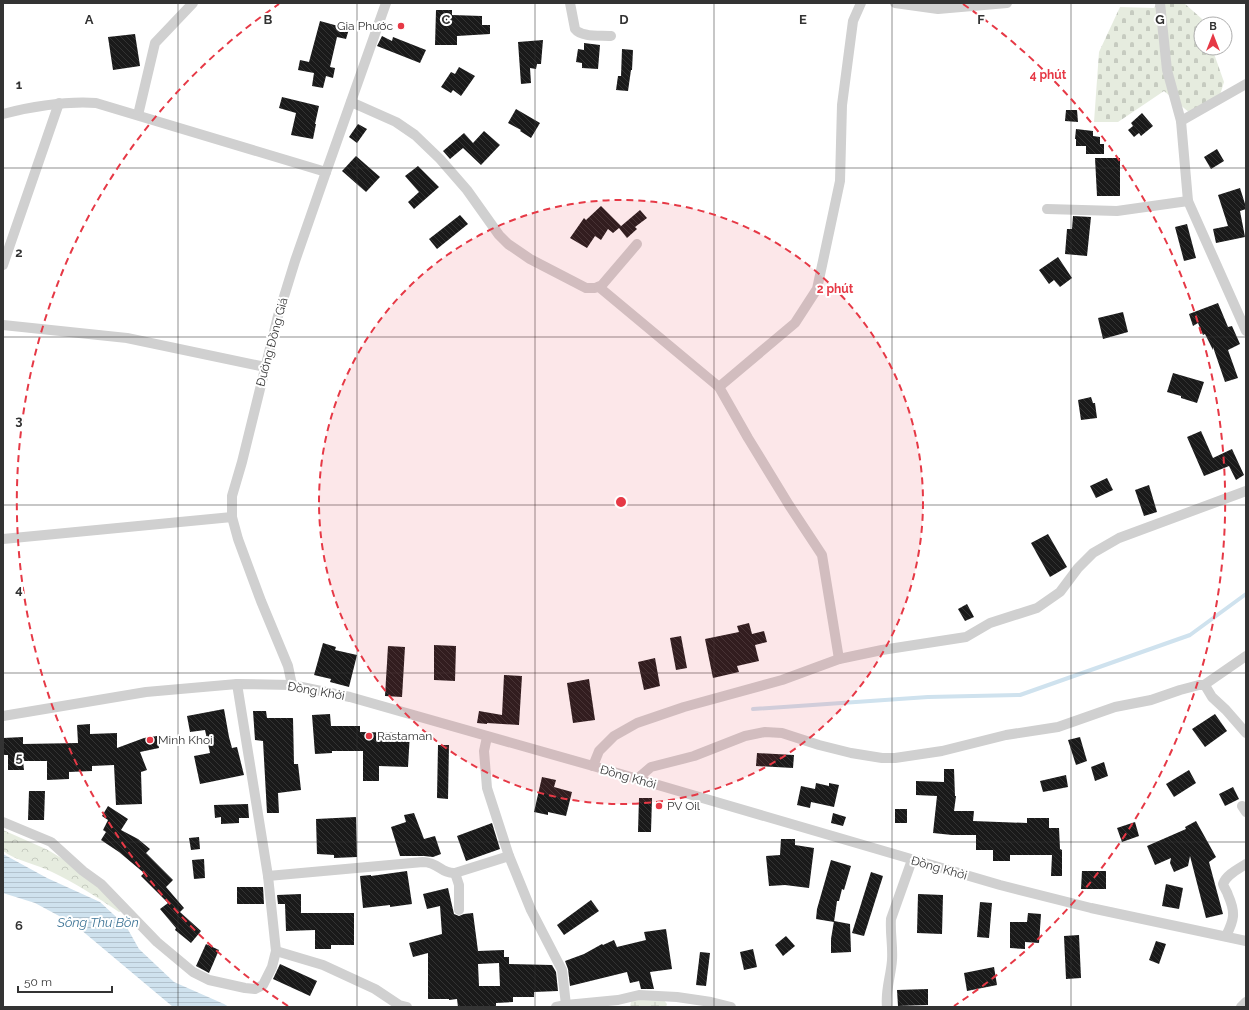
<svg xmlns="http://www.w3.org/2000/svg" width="1249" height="1010" font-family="Raleway,sans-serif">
  <defs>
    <pattern id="forest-crowns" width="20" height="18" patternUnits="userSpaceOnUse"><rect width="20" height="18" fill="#e6ecdf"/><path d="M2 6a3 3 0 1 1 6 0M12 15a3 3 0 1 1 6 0" fill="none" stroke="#c6cbc0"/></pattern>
    <pattern id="wetland-marsh" width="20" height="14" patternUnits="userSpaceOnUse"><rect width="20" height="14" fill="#e6ecdf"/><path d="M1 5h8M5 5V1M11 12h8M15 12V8" fill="none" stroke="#c6cbc0"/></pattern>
    <pattern id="cemetery-stones" width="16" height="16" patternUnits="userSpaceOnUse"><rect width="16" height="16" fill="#e6ecdf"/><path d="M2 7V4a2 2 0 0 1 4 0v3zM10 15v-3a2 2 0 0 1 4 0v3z" fill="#c6cbc0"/></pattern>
    <pattern id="water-rules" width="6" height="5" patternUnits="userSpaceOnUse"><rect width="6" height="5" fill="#cfe2ee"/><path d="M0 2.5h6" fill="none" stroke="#b2c2cd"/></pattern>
    <pattern id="building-back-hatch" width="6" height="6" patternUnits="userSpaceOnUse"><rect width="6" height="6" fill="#1a1a1a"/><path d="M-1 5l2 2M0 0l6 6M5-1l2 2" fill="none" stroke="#333"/></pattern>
  </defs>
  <rect width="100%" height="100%" fill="#fff"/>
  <path fill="url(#forest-crowns)" d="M3,830L48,850L71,864L125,910L119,912C97,897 75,883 52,872C36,864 17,861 3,851Z"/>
  <polygon fill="url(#wetland-marsh)" points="633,998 663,999 667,1004 666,1007 630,1007 631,1001"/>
  <polygon fill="url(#cemetery-stones)" points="1157,3 1184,3 1202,19 1203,24 1201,24 1201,48 1212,48 1224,82 1220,95 1191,114 1164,91 1118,122 1094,122 1099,52 1120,7 1154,8"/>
  <polygon fill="url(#water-rules)" points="3,854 47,878 100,902 126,926 139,949 174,982 224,1004 229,1007 173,1007 74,924 35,903 3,893"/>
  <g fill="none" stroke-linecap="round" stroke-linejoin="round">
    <polyline stroke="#cfe2ee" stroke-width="4" points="753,709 928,697 1020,695 1190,635 1246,594"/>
  </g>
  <g fill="url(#building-back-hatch)" fill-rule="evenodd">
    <polygon points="436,10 452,10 452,15 482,16 482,25 490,25 490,34 457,36 457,45 435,45"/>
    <polygon points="320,21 349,29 346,39 337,37 330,67 335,68 333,78 326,76 323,88 312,86 314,73 298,70 300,60 309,62"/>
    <polygon points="135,34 140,66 113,70 108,37"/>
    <polygon points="382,36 392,41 393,37 426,50 420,63 377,46"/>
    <polygon points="543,40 541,64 537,64 536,69 530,68 531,83 521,84 518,42"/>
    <polygon points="584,43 600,45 598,69 582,68 582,63 576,62 578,49 584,50"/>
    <polygon points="622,49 633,50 632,70 631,70 628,91 616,90 618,76 621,76"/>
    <polygon points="459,67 475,76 461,96 453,90 451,93 441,87 451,72 455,74"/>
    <polygon points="282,97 319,106 315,124 316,124 313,139 291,135 296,113 279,108"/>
    <polygon points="516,109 540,123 531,138 520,131 521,130 508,123"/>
    <polygon points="1066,110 1077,110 1078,122 1065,121"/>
    <polygon points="1142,113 1153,126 1141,136 1139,133 1134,137 1128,130 1133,126 1131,123"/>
    <polygon points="358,124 367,129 357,143 349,137"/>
    <polygon points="1076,129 1093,131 1093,136 1100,137 1100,144 1104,144 1104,154 1086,154 1086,146 1076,146 1076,139 1075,139"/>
    <polygon points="484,131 500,145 481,165 463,148 450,159 443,151 464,133 473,143"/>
    <polygon points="1217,149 1224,161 1211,169 1204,157"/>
    <polygon points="356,156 380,177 366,192 342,171"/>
    <polygon points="1095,158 1120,158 1120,196 1097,196"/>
    <polygon points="418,166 439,187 414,209 408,202 419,192 405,176"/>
    <polygon points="1240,188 1246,207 1246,209 1240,211 1245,237 1216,243 1213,229 1228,226 1218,195"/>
    <polygon points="601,206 621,226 620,227 640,210 647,218 635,227 637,229 627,238 619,228 613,233 608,229 601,240 595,236 587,248 570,238 584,218 586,220"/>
    <polygon points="460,215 468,224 437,249 429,239"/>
    <polygon points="1073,216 1091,217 1087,256 1065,254 1067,229 1072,229"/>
    <polygon points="1187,224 1196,258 1184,261 1175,227"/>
    <polygon points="1058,257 1072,278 1060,287 1054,280 1049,284 1039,270"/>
    <polygon points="1218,303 1228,327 1232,326 1240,344 1228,350 1238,378 1225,382 1213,347 1213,350 1205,334 1203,335 1198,323 1193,326 1189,314"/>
    <polygon points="1123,312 1128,332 1103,339 1098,318"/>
    <polygon points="1173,373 1204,382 1197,403 1181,398 1181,396 1167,392"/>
    <polygon points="1091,397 1093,403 1095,403 1097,418 1081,420 1078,400"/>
    <polygon points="1201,431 1213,458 1232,449 1244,475 1236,480 1229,466 1204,476 1187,437"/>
    <polygon points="1107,478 1113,490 1096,498 1090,486"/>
    <polygon points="1149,485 1157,512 1144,516 1135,490"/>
    <polygon points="1048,534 1067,567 1050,577 1031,543"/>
    <polygon points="967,604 974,617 965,621 958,609"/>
    <polygon points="749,623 752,634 764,631 767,642 755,645 759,661 737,666 739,672 713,678 705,639 739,632 737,626"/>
    <polygon points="681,636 687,668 676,670 670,638"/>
    <polygon points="323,643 336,647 335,650 357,655 349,687 330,682 331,679 314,675"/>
    <polygon points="434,645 456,646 455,681 434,680"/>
    <polygon points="388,646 405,647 402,697 385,696"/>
    <polygon points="655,658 660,686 644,690 638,662"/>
    <polygon points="504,675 522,676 519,725 487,723 487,724 477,723 479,711 502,715"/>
    <polygon points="589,679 595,720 573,723 567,683"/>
    <polygon points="224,709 229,737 232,748 237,747 244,775 200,784 194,756 210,753 205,730 190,732 187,716"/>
    <polygon points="253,711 266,711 267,718 293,718 294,764 298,764 301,790 278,793 279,813 267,813 263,741 255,740"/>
    <polygon points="330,714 331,726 360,726 360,732 410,733 408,767 379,766 379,781 363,781 363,751 332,751 332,753 315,754 312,715"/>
    <polygon points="1215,714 1227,731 1205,747 1192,729"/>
    <polygon points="90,724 90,734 117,733 117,748 144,738 157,736 159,748 140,752 147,770 141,772 142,804 116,805 114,765 92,766 92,771 69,772 69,779 47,780 47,761 23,761 24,770 8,770 8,755 3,755 3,738 23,737 23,744 78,743 77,725"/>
    <polygon points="1080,737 1087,761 1076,765 1068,740"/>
    <polygon points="438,745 449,745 448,799 437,798"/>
    <polygon points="757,753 794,755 793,768 756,766"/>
    <polygon points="1104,762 1108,776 1095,781 1091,767"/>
    <polygon points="944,769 954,769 955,796 956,796 954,811 974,811 973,821 1027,823 1027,818 1049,818 1049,828 1059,828 1060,849 1062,850 1062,876 1051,876 1052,855 1010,855 1010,861 993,861 993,850 976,850 976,835 952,835 933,833 937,796 916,795 916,781 944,782"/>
    <polygon points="1189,770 1196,783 1174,797 1166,784"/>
    <polygon points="1066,775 1068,787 1043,792 1040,781"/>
    <polygon points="542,777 556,780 554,787 572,792 566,816 548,812 548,815 534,812"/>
    <polygon points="816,783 829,786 829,783 839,785 834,807 811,802 810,808 797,805 801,786 815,789"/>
    <polygon points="1233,787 1239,799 1225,806 1219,794"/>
    <polygon points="29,791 45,791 44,820 28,820"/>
    <polygon points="639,798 652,798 651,832 638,832"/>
    <polygon points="248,804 249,818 239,818 239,823 221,824 221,817 215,818 214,805"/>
    <polygon points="108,806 128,819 121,830 138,839 150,849 146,853 173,880 166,887 184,908 180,912 201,931 191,943 175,930 176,928 160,909 168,903 141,876 144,873 119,852 101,840 106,832 103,830 108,820 102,816"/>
    <rect x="895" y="809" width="12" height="14"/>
    <polygon points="414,813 424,839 435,836 441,854 433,857 424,856 400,856 391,827 406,822 404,815"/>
    <polygon points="833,813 846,817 843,826 831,823"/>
    <polygon points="356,817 357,857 334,858 334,855 317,854 316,819"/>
    <polygon points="1196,821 1216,857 1209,862 1223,914 1206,918 1190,856 1188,866 1174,872 1170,863 1171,858 1155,865 1147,846 1186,829 1185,827"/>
    <polygon points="1135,822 1139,836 1122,842 1117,828"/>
    <polygon points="492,823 500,849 466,861 457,836"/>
    <polygon points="199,837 200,849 191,850 189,838"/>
    <polygon points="781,839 795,839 795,845 814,848 809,888 785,885 769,886 766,856 780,855"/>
    <polygon points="204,859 205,878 194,879 192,860"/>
    <polygon points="831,860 851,866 844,890 842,889 839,901 837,901 834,922 816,919 817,909"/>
    <polygon points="407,871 412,904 390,907 390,905 363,908 360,876 371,875 371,876"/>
    <polygon points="1082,871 1106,871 1106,889 1081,889"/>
    <polygon points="871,872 883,876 864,936 852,933"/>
    <polygon points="1166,884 1183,888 1179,909 1162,906"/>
    <polygon points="237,887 263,887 264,904 237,904"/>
    <path d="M448,888L454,914L459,916L464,914L473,913L478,951L504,950V957H509V964L552,965L556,972L558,991L534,992V997H513V1002L496,1003V1007H458L457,999L449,1000V999H428V953L413,957L409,943L442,934L440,906L427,909L423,894ZM499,963L500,986H479L478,964Z"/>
    <polygon points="301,894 301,913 354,913 354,945 331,945 331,949 315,949 315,930 286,931 285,904 278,904 277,895"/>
    <polygon points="918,894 943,895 942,934 917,933"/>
    <polygon points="591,900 599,911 564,935 557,925"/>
    <polygon points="980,902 992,903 989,938 977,937"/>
    <polygon points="1028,913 1041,914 1039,943 1025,942 1025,949 1010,948 1010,922 1027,922"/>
    <polygon points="834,921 850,924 851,952 831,953 831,939"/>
    <polygon points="666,929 672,969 650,972 654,989 641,989 639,981 630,983 627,972 570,986 568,969 565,961 584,954 602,944 603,945 614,940 617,947 646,940 644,932"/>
    <polygon points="1079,935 1081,978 1066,979 1064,936"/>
    <polygon points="786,936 795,946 783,956 775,945"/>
    <polygon points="1156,941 1166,944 1159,964 1149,960"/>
    <polygon points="206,944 219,950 209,973 196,966"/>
    <polygon points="753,949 757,967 744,970 740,952"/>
    <polygon points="700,952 710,953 706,986 696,985"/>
    <polygon points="280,964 317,981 310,996 273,979"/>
    <polygon points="994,967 997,985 967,991 964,973"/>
    <polygon points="928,989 928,1005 898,1006 897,990"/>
  </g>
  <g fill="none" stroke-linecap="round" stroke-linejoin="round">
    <g stroke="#d0d0d0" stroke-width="10">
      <path d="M570,3L575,29C582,38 601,35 611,36"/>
      <polyline points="895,3 938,9 1007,3"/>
      <polyline points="1160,3 1167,70 1181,121 1188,201 1246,331"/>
      <polyline points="351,102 396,122 415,135 440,159 467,190 499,235 508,244 530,259 586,288 595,288 602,285 637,244"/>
      <path d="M3,114C34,106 64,101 96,103L326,172"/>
      <polyline points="138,115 155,43 193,3"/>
      <polyline points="1181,121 1246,84"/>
      <polyline points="1047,209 1117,211 1188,201"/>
      <polyline points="3,265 59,103"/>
      <polyline points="599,287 719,387 795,323 817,289 840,181 842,105 853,21 861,3"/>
      <polyline points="3,325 127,338 265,367"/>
      <polyline points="719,387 748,438 789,505 822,555 839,659"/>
      <polyline points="3,539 232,517"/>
      <polyline points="292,685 288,666 261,601 238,539 232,517 232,496 242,462 278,316 295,261 326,172 386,3"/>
      <polyline points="1204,685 1246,656"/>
      <polyline points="3,716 146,692 237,684 292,685 350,697 593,766 1000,885 1091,908 1246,941"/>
      <polyline points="487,737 484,751 487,788 509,856 531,910 562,970 566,1005"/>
      <polyline points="593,766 599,751 614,736 637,723 684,707 782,680 839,659 882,650 966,637 990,623 1037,608 1060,592 1078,568 1093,553 1119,538 1246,491"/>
      <polyline points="637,779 651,767 694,756 745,736 765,732 782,733 819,745 851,753 882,758 895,758 942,751 1006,735 1058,727 1115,707 1151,700 1180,690 1199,685 1204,685 1206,687 1212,697 1226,710 1246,733"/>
      <polyline points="1242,806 1246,812"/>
      <polyline points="3,822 51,842 83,871 101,884 157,942 193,972 209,980 245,988 255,989 263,985 272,967 276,951 268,876 237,684"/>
      <polyline points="455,873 459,885 459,910"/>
      <path d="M268,876L423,862C438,862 442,874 455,873L509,856"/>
      <path d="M1226,936C1234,920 1236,913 1228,895C1227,891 1224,888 1223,884C1226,875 1238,869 1246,864"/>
      <polyline points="276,951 323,965 375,989 399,1005 407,1007"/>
      <polyline points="556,1007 566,1005 618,1000 639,995 677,997 711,1002 731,1007"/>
      <path d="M887,1007C885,991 891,976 892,960C893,946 890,933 891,919L912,860"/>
      <polyline points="1241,1007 1246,1002"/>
    </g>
  </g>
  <path fill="none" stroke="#333" stroke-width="1" stroke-opacity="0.55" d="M178,3V1007M357,3V1007M535,3V1007M714,3V1007M892,3V1007M1071,3V1007M3,168H1246M3,337H1246M3,505H1246M3,673H1246M3,842H1246"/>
  <circle cx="621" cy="502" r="302" fill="#e63946" fill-opacity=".12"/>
  <g fill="none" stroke="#e63946" stroke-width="2" stroke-dasharray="7 5">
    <circle cx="621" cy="502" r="302"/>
    <path d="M288 1006A604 604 0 0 1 279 4M963 4A604 604 0 0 1 954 1006"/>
  </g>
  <g fill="#e63946" stroke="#fff" stroke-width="1.5">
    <circle cx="401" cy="26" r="4"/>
    <circle cx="369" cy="736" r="4"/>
    <circle cx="150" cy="740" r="4"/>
    <circle cx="659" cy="806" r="4"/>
  </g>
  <g text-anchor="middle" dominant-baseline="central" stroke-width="4" stroke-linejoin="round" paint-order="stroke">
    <g font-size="12" fill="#333" stroke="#fff" text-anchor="start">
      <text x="393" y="26" text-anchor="end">Gia Phước</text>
      <text x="377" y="736">Rastaman</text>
      <text x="158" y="740">Minh Khoi</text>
      <text x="667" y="806">PV Oil</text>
    </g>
    <g font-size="12" fill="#333" stroke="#fff">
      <text transform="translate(272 342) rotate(-75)">Đường Đồng Giá</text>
      <text transform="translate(316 691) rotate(10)">Đồng Khởi</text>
      <text transform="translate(628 777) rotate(16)">Đồng Khởi</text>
      <text transform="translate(939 868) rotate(16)">Đồng Khởi</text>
    </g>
    <g font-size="13" font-style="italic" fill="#3f7597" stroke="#fff">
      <text x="98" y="922">Sông Thu Bồn</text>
    </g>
  </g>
  <g font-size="13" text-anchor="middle" font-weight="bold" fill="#333" stroke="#fff" stroke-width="4" stroke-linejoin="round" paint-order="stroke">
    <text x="89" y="24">A</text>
    <text x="268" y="24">B</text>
    <text x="446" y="24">C</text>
    <text x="624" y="24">D</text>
    <text x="803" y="24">E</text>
    <text x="981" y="24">F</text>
    <text x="1160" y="24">G</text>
    <text x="19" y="89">1</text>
    <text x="19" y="257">2</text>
    <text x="19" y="425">3</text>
    <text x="19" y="594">4</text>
    <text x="19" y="762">5</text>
    <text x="19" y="930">6</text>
  </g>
  <circle cx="621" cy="502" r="6" fill="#e63946" stroke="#fff" stroke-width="2"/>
  <g font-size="12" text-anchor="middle" font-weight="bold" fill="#e63946" stroke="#fff" stroke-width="4" stroke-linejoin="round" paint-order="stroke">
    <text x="1048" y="79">4 phút</text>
    <text x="835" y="293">2 phút</text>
  </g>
  <rect width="1249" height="1010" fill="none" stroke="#333333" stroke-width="8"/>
  <g transform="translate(1213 36)"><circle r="19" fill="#ffffff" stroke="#adadad"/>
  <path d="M0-3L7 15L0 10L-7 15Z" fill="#e63946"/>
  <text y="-6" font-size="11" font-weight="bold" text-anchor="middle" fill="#333333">B</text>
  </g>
  <path d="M18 986v6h94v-6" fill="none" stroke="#333333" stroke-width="2"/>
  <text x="24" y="986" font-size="12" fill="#333333" stroke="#ffffff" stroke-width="3" paint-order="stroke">50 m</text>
</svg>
